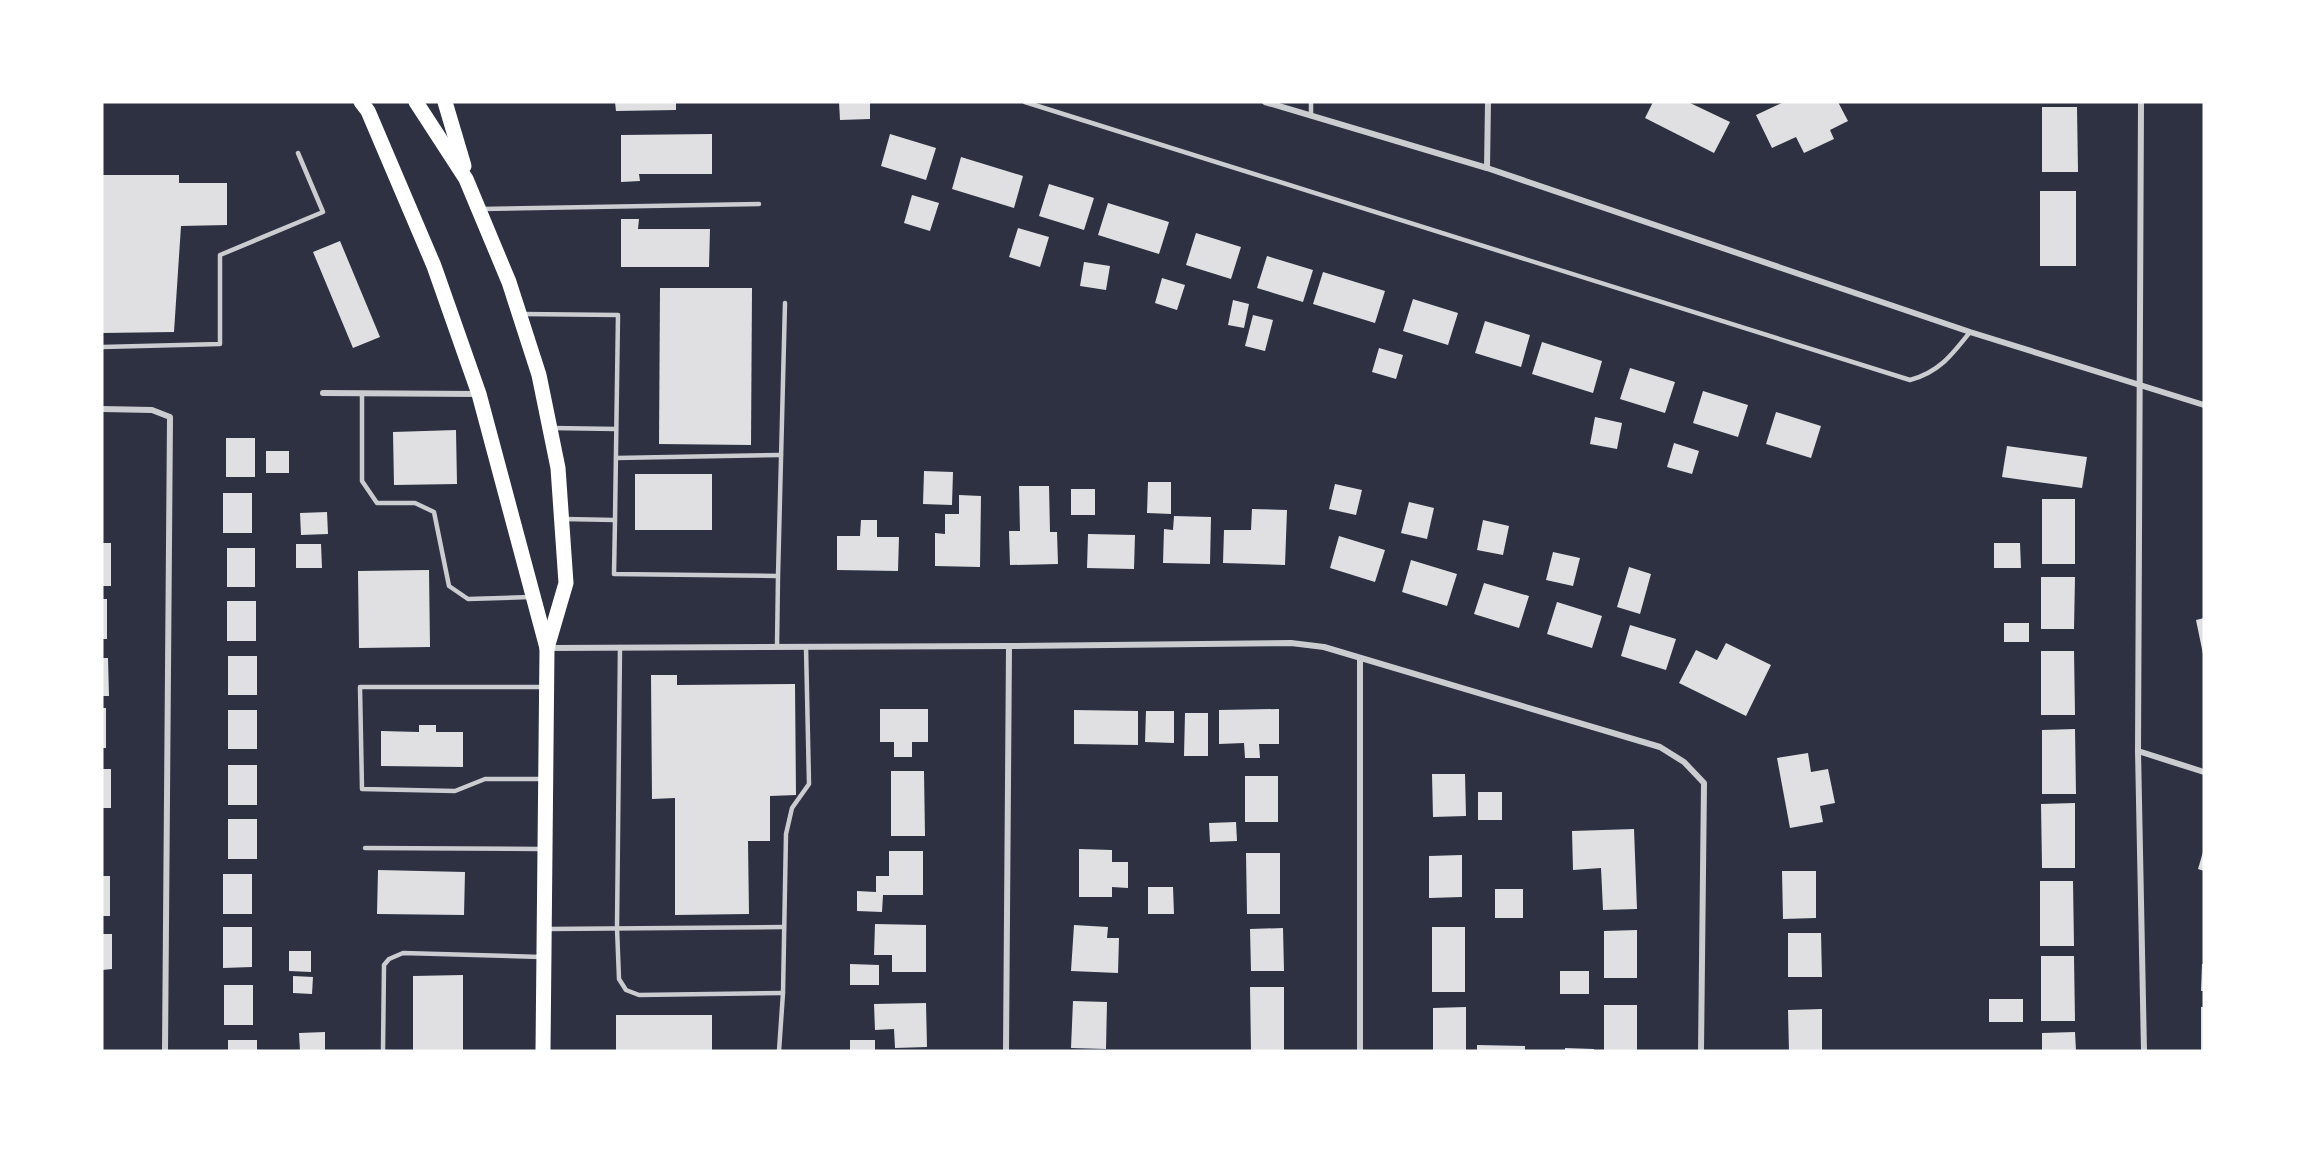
<svg xmlns="http://www.w3.org/2000/svg" width="2306" height="1153" font-family="Montserrat,sans-serif">
  <rect width="100%" height="100%" fill="#2d3142"/>
  <g fill="#e0e0e3">
    <polygon points="615,102 676,102 676,110 616,111"/>
    <polygon points="839,102 870,102 870,119 840,120"/>
    <polygon points="1653,102 1688,102 1730,122 1714,153 1645,118"/>
    <polygon points="1784,102 1838,102 1848,121 1830,130 1834,139 1804,153 1796,137 1772,148 1756,115"/>
    <polygon points="2042,107 2077,107 2078,172 2042,172"/>
    <polygon points="712,134 712,174 639,174 640,181 621,182 621,135"/>
    <polygon points="890,134 936,148 926,180 881,166"/>
    <polygon points="961,157 1023,176 1014,208 952,189"/>
    <polygon points="102,175 179,175 179,183 227,183 227,225 181,226 174,332 102,333"/>
    <polygon points="1049,184 1094,198 1084,230 1039,216"/>
    <rect x="2040" y="191" width="36" height="75"/>
    <polygon points="912,195 939,203 930,231 904,223"/>
    <polygon points="1108,203 1169,222 1159,254 1098,235"/>
    <polygon points="621,219 639,219 638,229 710,229 709,267 621,267"/>
    <polygon points="1018,228 1049,237 1040,267 1009,257"/>
    <polygon points="1196,233 1241,247 1231,279 1186,265"/>
    <polygon points="340,241 380,337 353,348 313,252"/>
    <polygon points="1267,256 1313,270 1303,302 1257,288"/>
    <polygon points="1084,262 1110,266 1106,290 1080,286"/>
    <polygon points="1323,272 1385,291 1375,323 1313,304"/>
    <polygon points="1162,278 1185,285 1177,310 1155,303"/>
    <polygon points="660,288 752,288 751,445 659,444"/>
    <polygon points="1413,299 1458,313 1448,345 1403,331"/>
    <polygon points="1233,300 1249,304 1244,328 1228,325"/>
    <polygon points="1253,315 1273,320 1265,351 1245,346"/>
    <polygon points="1485,321 1530,335 1521,367 1475,353"/>
    <polygon points="1542,342 1602,361 1593,393 1532,374"/>
    <polygon points="1379,348 1403,355 1396,379 1372,372"/>
    <polygon points="1630,368 1675,382 1665,413 1620,399"/>
    <polygon points="1703,391 1748,405 1738,437 1693,423"/>
    <polygon points="1776,412 1821,426 1811,458 1766,444"/>
    <polygon points="1595,417 1622,423 1617,449 1590,444"/>
    <polygon points="456,430 457,484 394,485 393,432"/>
    <rect x="226" y="438" width="29" height="39"/>
    <polygon points="1674,443 1699,451 1692,474 1667,467"/>
    <polygon points="2007,446 2087,457 2082,488 2002,477"/>
    <rect x="266" y="451" width="23" height="22"/>
    <polygon points="924,471 953,472 952,505 923,504"/>
    <rect x="635" y="474" width="77" height="56"/>
    <polygon points="1148,482 1171,482 1171,514 1147,513"/>
    <polygon points="1335,484 1362,490 1356,515 1329,509"/>
    <polygon points="1019,486 1049,486 1050,532 1057,532 1058,564 1010,565 1009,531 1020,531"/>
    <rect x="1071" y="489" width="24" height="26"/>
    <rect x="223" y="493" width="29" height="40"/>
    <polygon points="959,495 981,496 980,567 935,566 935,533 945,534 945,514 959,514"/>
    <rect x="2042" y="499" width="33" height="65"/>
    <polygon points="1409,502 1434,508 1427,539 1401,533"/>
    <polygon points="1252,509 1287,510 1285,565 1223,563 1224,530 1251,530"/>
    <polygon points="327,512 328,534 301,535 300,513"/>
    <polygon points="1174,516 1211,517 1210,564 1163,563 1164,529 1173,530"/>
    <polygon points="861,520 877,520 877,537 899,537 898,571 837,570 837,536 860,536"/>
    <polygon points="1483,520 1509,526 1503,555 1477,550"/>
    <polygon points="1088,534 1135,535 1134,569 1087,568"/>
    <polygon points="1339,536 1385,550 1375,582 1330,568"/>
    <rect x="102" y="543" width="9" height="43"/>
    <polygon points="1994,543 2020,543 2021,568 1994,568"/>
    <polygon points="296,544 321,544 322,568 296,568"/>
    <rect x="227" y="548" width="28" height="39"/>
    <polygon points="1553,552 1580,558 1573,586 1546,580"/>
    <polygon points="1411,560 1457,574 1447,606 1402,592"/>
    <polygon points="1629,567 1651,574 1640,614 1617,607"/>
    <polygon points="429,570 430,647 359,648 358,571"/>
    <polygon points="2041,577 2075,577 2074,629 2041,629"/>
    <polygon points="1484,583 1529,596 1519,628 1474,614"/>
    <rect x="102" y="599" width="5" height="40"/>
    <rect x="227" y="601" width="29" height="40"/>
    <polygon points="1557,602 1602,616 1592,648 1547,634"/>
    <polygon points="2204,618 2204,654 2203,654 2196,620"/>
    <rect x="2004" y="623" width="25" height="19"/>
    <polygon points="1630,625 1676,639 1666,670 1621,656"/>
    <polygon points="1726,643 1771,665 1746,716 1679,683 1696,650 1717,660"/>
    <polygon points="2041,651 2074,651 2075,715 2041,715"/>
    <rect x="228" y="656" width="29" height="39"/>
    <polygon points="102,658 108,658 109,696 102,696"/>
    <polygon points="651,675 677,675 677,685 795,684 796,795 770,796 770,841 748,841 749,914 675,915 675,798 652,799"/>
    <rect x="102" y="708" width="4" height="40"/>
    <polygon points="880,709 928,709 928,742 912,742 912,757 894,757 894,742 880,742"/>
    <polygon points="1279,709 1279,744 1259,744 1260,758 1245,758 1244,743 1219,744 1219,710"/>
    <rect x="228" y="710" width="29" height="39"/>
    <polygon points="1074,710 1138,711 1138,745 1074,744"/>
    <polygon points="1146,711 1174,711 1174,743 1145,742"/>
    <polygon points="1185,713 1208,713 1208,756 1184,756"/>
    <polygon points="419,725 436,725 436,732 463,732 463,767 381,766 381,731 419,732"/>
    <polygon points="2075,729 2076,794 2042,794 2042,730"/>
    <polygon points="1808,753 1811,772 1828,769 1835,803 1820,806 1823,822 1790,828 1777,758"/>
    <rect x="228" y="765" width="29" height="40"/>
    <rect x="102" y="769" width="9" height="39"/>
    <polygon points="891,771 924,771 925,836 891,836"/>
    <polygon points="1432,774 1465,774 1466,816 1433,817"/>
    <rect x="1245" y="776" width="33" height="46"/>
    <rect x="1478" y="792" width="24" height="28"/>
    <polygon points="2075,803 2075,868 2042,868 2041,804"/>
    <rect x="228" y="819" width="29" height="40"/>
    <polygon points="1236,822 1237,841 1210,842 1209,823"/>
    <polygon points="1634,829 1637,909 1603,910 1601,868 1573,870 1572,831"/>
    <polygon points="1079,849 1112,850 1112,862 1128,862 1128,888 1112,887 1112,897 1079,897"/>
    <polygon points="889,851 923,851 923,895 883,895 882,912 857,911 857,891 876,892 876,876 889,876"/>
    <polygon points="2203,852 2204,852 2204,871 2198,869"/>
    <polygon points="1246,853 1280,853 1280,914 1247,914"/>
    <polygon points="1462,855 1462,897 1429,898 1429,856"/>
    <polygon points="378,870 465,872 464,915 377,914"/>
    <polygon points="1782,871 1816,871 1816,918 1783,919"/>
    <rect x="223" y="874" width="29" height="40"/>
    <rect x="102" y="876" width="8" height="40"/>
    <polygon points="2040,881 2073,881 2074,946 2040,946"/>
    <polygon points="1148,887 1173,887 1174,914 1148,914"/>
    <rect x="1495" y="889" width="28" height="29"/>
    <polygon points="875,924 926,925 926,972 892,972 892,955 874,955"/>
    <polygon points="1074,925 1108,927 1107,938 1119,938 1118,973 1071,971"/>
    <polygon points="223,927 252,927 252,967 223,968"/>
    <rect x="1432" y="927" width="33" height="65"/>
    <polygon points="1283,928 1284,971 1251,971 1250,929"/>
    <polygon points="1637,930 1637,978 1604,978 1604,931"/>
    <polygon points="1788,933 1821,933 1822,977 1788,977"/>
    <polygon points="102,934 112,934 112,969 102,970"/>
    <polygon points="289,951 311,951 311,972 289,971"/>
    <polygon points="2041,956 2074,956 2075,1021 2041,1021"/>
    <polygon points="850,964 879,965 879,985 850,985"/>
    <polygon points="2202,964 2204,964 2204,991 2201,991"/>
    <rect x="1560" y="971" width="29" height="23"/>
    <polygon points="463,975 463,1051 413,1051 413,976"/>
    <polygon points="293,976 313,977 312,994 293,993"/>
    <rect x="224" y="985" width="29" height="40"/>
    <polygon points="1250,987 1284,987 1284,1051 1251,1051"/>
    <rect x="1989" y="999" width="34" height="23"/>
    <polygon points="1073,1001 1107,1002 1106,1049 1071,1048"/>
    <polygon points="926,1003 927,1047 895,1048 894,1029 875,1030 874,1004"/>
    <rect x="1604" y="1005" width="33" height="46"/>
    <polygon points="1466,1007 1466,1050 1433,1050 1433,1008"/>
    <rect x="2201" y="1007" width="3" height="44"/>
    <polygon points="1822,1009 1822,1051 1789,1051 1788,1010"/>
    <rect x="616" y="1015" width="96" height="36"/>
    <polygon points="325,1032 325,1051 300,1051 299,1033"/>
    <polygon points="2075,1032 2076,1051 2042,1051 2042,1033"/>
    <rect x="228" y="1040" width="29" height="11"/>
    <rect x="850" y="1040" width="25" height="11"/>
    <polygon points="1477,1045 1525,1046 1525,1051 1477,1051"/>
    <polygon points="1565,1048 1594,1049 1594,1051 1565,1051"/>
  </g>
  <g fill="none" stroke-linecap="round" stroke-linejoin="round">
    <g stroke="#caccd0" stroke-width="4.5">
      <path d="M1025,102L1910,380C1939,372 1952,355 1970,332"/>
      <polyline points="1311,102 1311,116"/>
      <polyline points="481,209 759,204"/>
      <polyline points="522,314 618,315 615,520"/>
      <polyline points="102,347 220,344 220,255 323,212 298,153"/>
      <polyline points="362,394 362,481 377,503 415,503 434,512 449,586 468,599 530,597"/>
      <polyline points="552,428 616,429"/>
      <polyline points="616,458 781,455"/>
      <polyline points="564,519 615,520 614,574 778,576 777,647"/>
      <polyline points="778,576 785,303"/>
      <polyline points="620,647 617,928 619,979 626,990 639,995 783,993"/>
      <polyline points="543,687 360,687 362,789 455,791 485,779 543,779"/>
      <polyline points="365,848 542,849"/>
      <polyline points="547,929 784,927"/>
      <polyline points="383,1051 384,965 389,959 403,953 541,957"/>
      <polyline points="779,1051 783,993 786,834 792,808 809,784 806,647"/>
    </g>
    <g stroke="#caccd0" stroke-width="6">
      <polyline points="1265,102 1487,168 1970,332 2204,405"/>
      <polyline points="2141,102 2138,751 2144,1051"/>
      <polyline points="1487,168 1488,102"/>
      <polyline points="323,393 478,394"/>
      <polyline points="102,409 152,410 170,417 165,1051"/>
      <polyline points="549,648 1009,646 1291,643 1324,647 1660,747 1684,762 1704,783 1701,1051"/>
      <polyline points="2138,751 2204,772"/>
      <polyline points="1006,1051 1009,646"/>
      <polyline points="1360,1051 1360,659"/>
    </g>
    <g stroke="#fff" stroke-width="15">
      <polyline points="361,102 368,111 434,266 479,394 547,648"/>
      <polyline points="416,102 466,179 509,282 539,375 558,468 566,583 547,648 543,1051"/>
      <polyline points="445,102 464,166"/>
    </g>
  </g>
  <rect width="2306" height="1153" fill="none" stroke="#ffffff" stroke-width="207"/>
</svg>
